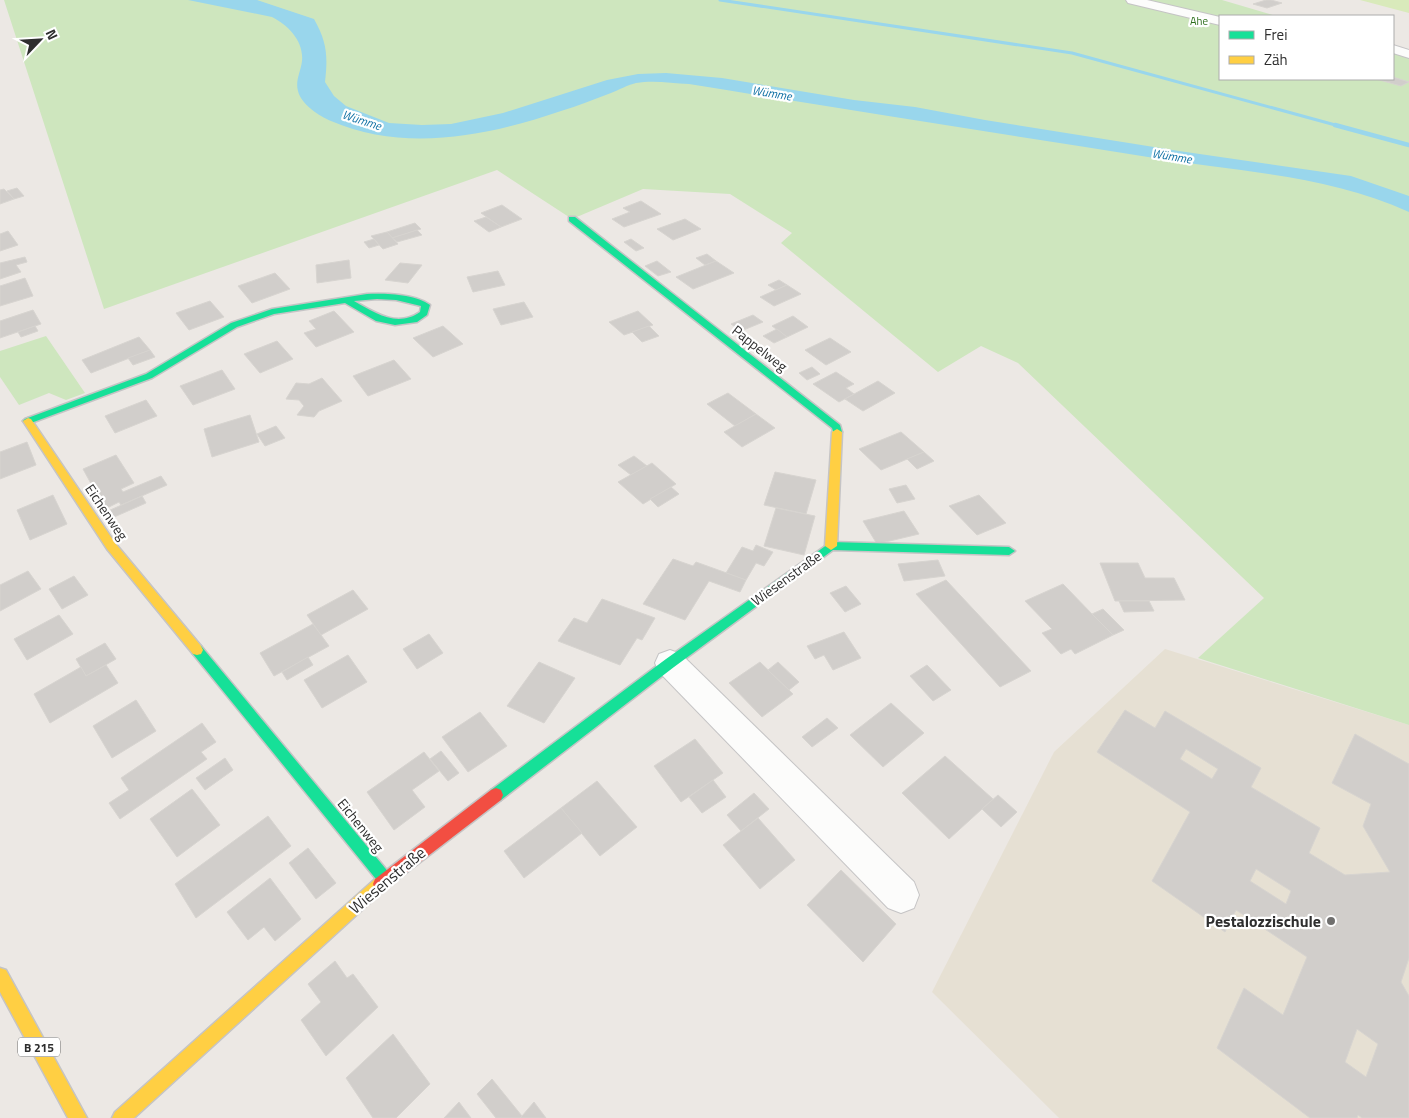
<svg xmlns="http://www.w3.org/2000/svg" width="1409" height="1118" font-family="'Titillium Web',sans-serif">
  <rect width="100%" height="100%" fill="#ece8e4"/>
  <polygon fill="#e6e0d3" points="1165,649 1409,725 1409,1118 1059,1118 932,992 1054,752"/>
  <g fill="#cee6be">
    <polygon points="4,0 1222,0 1276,16 1220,16 1220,79 1393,79 1393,49 1409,54 1409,725 1198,658 1264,598 1018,363 981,346 938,372 781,243 792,233 730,194 643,189 572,219 497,170 104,309"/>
    <polygon points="46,336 85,393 66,400 49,393 19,405 0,377 0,351"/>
  </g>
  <polygon fill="#d9eabb" points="1360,0 1409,0 1409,13"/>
  <path fill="#99d6ec" d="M188,0H257L314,19C327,42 328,56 325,82L334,96L346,106L389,123L422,125L451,124L503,113L607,80L638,74L666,73L722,78L854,100L915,107L985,120L1179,151L1351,176L1409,196V212C1326,174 1237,172 1148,157C995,133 842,109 689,84C671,83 653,80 636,83C627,85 619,90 611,93C594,99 578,106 561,111C488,136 405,153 331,121C319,116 301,104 298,91C295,81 301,71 302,61C304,41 288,25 272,17Z"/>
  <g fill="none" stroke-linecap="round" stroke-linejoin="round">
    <polyline stroke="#99d6ec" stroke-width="3" points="720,0 1072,53 1339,126"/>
    <polyline stroke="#99d6ec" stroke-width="4.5" points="1335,125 1409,145"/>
  </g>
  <g fill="#d1cecb" stroke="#d7d4d0" fill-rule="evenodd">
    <polygon points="1266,0 1271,0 1282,3 1267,8 1253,4"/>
    <polygon points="1393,77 1409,82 1401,86 1376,79"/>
    <polygon points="17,188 24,196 14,199 7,191"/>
    <polygon points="4,189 14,199 0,204 0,190"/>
    <polygon points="641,201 661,214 624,227 612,219 630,212 623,208"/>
    <polygon points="502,205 522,219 501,227 481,213"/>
    <polygon points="486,217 501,227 489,232 474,221"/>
    <polygon points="685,219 701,229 673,240 657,229"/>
    <polygon points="415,223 421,229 392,238 387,232"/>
    <polygon points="417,230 422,235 397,242 392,238"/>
    <polygon points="8,231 18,245 0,251 0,234"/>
    <polygon points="387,232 398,244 383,249 371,236"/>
    <polygon points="374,239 379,245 369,248 364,242"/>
    <polygon points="631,239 644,248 636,251 624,242"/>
    <polygon points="707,254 716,261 705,265 696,258"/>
    <polygon points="25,257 27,262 16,265 21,272 0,279 0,263"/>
    <polygon points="349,260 351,278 317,283 316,265"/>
    <polygon points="657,261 671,272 658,276 645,266"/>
    <polygon points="716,261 734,273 693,289 676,277"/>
    <polygon points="400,263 422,265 408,283 385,280"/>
    <polygon points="498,271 505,285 473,292 467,277"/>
    <polygon points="275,273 290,289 252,303 238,286"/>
    <polygon points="25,278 33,296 0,306 0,286"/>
    <polygon points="779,280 787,285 776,290 768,285"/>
    <polygon points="787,285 801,294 774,306 760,297"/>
    <polygon points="210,301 224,317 189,330 176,313"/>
    <polygon points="524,302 533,317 501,325 493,309"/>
    <polygon points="33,310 41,324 0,338 0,321"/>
    <polygon points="334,311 354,332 316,347 304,333 316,329 309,321"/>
    <polygon points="638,311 653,325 624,335 609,322"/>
    <polygon points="753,315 763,322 741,331 731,324"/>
    <polygon points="793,316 808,327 787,337 772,326"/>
    <polygon points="35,326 38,331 21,337 18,332"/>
    <polygon points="443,326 463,344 433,357 413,338"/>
    <polygon points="649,326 659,336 642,342 632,332"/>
    <polygon points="777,329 787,337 774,343 763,336"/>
    <polygon points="139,337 150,350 91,373 82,360"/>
    <polygon points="830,338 851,352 826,365 805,350"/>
    <polygon points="277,341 293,359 260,373 244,354"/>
    <polygon points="150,350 155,357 133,365 128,358"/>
    <polygon points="394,360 411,379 368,396 353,376"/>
    <polygon points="812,367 820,374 807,380 799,373"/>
    <polygon points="222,370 235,389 193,405 180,386"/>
    <polygon points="836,372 854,384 846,388 854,394 839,402 813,384"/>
    <polygon points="322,378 342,401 319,411 314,417 297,415 304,406 299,400 286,399 296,383 309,384"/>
    <polygon points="878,381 895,393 863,411 845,399"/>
    <polygon points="728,393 756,414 735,426 707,404"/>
    <polygon points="146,400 157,416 115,433 105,416"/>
    <polygon points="756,414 775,428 742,447 724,432"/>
    <polygon points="250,415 259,442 212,457 204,429"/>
    <polygon points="276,426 285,438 265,446 257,434"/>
    <polygon points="901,432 924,452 881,470 859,449"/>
    <polygon points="27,442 36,465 0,479 0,452"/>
    <polygon points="924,452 934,461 917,469 907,459"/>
    <polygon points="116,455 134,483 121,489 123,492 161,476 167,485 121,505 119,502 105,509 83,469"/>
    <polygon points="634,456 647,466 631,475 618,465"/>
    <polygon points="652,463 676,484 643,504 618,482"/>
    <polygon points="775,472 816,480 806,514 764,505"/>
    <polygon points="906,485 915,499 897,503 889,489"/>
    <polygon points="671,487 679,494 658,507 650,499"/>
    <polygon points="53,495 67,524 30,540 17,510"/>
    <polygon points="979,495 1006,523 977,535 949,506"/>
    <polygon points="142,496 146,503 112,518 108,511"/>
    <polygon points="776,508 815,516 804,555 764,546"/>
    <polygon points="904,511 919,534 877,544 863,521"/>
    <polygon points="756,545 773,552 764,566 756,563 746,580 726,573 742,547 753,551"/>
    <polygon points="673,559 693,566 696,562 746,580 740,592 709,581 685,620 643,604"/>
    <polygon points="938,560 945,576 904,581 898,564"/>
    <polygon points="1100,563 1138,563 1145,578 1174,578 1185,600 1115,601"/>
    <polygon points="28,571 41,589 0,611 0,585"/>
    <polygon points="74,576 88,595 62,609 49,589"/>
    <polygon points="946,580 1031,671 1000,687 916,594"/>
    <polygon points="1063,584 1092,614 1113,635 1075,654 1071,649 1061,654 1042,633 1052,629 1025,601"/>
    <polygon points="846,586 861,604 845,612 830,593"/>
    <polygon points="353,590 368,609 321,635 307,615"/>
    <polygon points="602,599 655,618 642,640 637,638 620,665 558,641 574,618 587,623"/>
    <polygon points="1119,601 1149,601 1154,611 1124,612"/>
    <polygon points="1103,609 1124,630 1113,635 1092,614"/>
    <polygon points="59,615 73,634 27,660 14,639"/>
    <polygon points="313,624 329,646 274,676 260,653"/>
    <polygon points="844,632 861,658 833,670 824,655 815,659 807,646"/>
    <polygon points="429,634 443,653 417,669 403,649"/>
    <polygon points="105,643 116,659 86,676 76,659"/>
    <polygon points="348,655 367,682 322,708 304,680"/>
    <polygon points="308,657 313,665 287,680 282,672"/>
    <polygon points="539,662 575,678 544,723 507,706"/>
    <polygon points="760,662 793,694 762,717 729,683"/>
    <polygon points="778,662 799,682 789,690 768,670"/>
    <polygon points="106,665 118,683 50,723 34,694 81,667 86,676"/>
    <polygon points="927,665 951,690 933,701 910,676"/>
    <polygon points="136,700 156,731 112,758 93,726"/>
    <polygon points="891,703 924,733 883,767 850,735"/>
    <path d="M1125,710L1155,728L1165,711L1261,768L1251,787L1320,828L1309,853L1345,875L1390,872L1363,826L1371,804L1332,783L1355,734L1409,764V958L1401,982L1409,996V1118H1362L1358,1115L1357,1118H1310L1217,1048L1244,988L1283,1015L1307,957L1236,910L1225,932L1152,881L1190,812L1097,752ZM1186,749L1218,769L1212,779L1180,759ZM1256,869L1291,891L1286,904L1250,881ZM1357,1029L1378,1044L1366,1077L1345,1062Z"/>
    <polygon points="480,712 507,746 468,772 442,737"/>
    <polygon points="827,718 838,728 812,747 802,737"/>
    <polygon points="202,723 216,742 201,752 207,759 120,819 109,803 129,790 121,778"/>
    <polygon points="695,739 723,773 681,802 654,766"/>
    <polygon points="441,751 459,773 448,781 430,759"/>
    <polygon points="424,752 439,771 412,790 425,807 394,830 367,792"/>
    <polygon points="945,756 993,799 949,839 902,793"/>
    <polygon points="225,758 233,770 205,790 196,778"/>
    <polygon points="713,780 726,797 702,813 689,797"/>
    <polygon points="597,781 637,827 600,856 561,808"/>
    <polygon points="192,789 220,825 177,857 150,819"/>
    <polygon points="754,793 769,809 741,831 727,815"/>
    <polygon points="998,795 1017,812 1001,827 982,809"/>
    <polygon points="561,808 582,833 524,878 504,851"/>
    <polygon points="268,816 291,846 196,918 175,884"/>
    <polygon points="758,818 795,860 760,889 723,845"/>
    <polygon points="308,848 336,883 316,899 289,863"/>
    <polygon points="841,870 896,924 863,962 807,905"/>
    <polygon points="270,878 301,919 275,941 264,927 248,940 227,912"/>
    <polygon points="335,961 347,978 353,974 378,1007 326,1056 301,1020 321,1002 308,984"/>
    <polygon points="393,1034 430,1084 396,1118 373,1118 346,1078"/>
    <polygon points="492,1079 522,1116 520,1118 496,1118 477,1094"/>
    <polygon points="459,1102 471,1118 444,1118"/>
    <polygon points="534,1102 546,1118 520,1118 522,1116"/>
  </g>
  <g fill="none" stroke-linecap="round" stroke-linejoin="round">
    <g stroke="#c5c4c5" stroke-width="2">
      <g id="street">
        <polygon points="1126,0 1147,0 1220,17 1220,25 1128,3"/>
        <polygon points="1393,45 1409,50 1409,58 1393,53"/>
        <polygon points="670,650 681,654 914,882 919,895 914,908 901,913 888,908 659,672 655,663 659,654"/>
      </g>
    </g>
    <g stroke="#c5c4c5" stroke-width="3">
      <g id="fast">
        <polygon points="569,217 575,217 840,425 842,432 840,434 834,434 832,428 569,221"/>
        <path d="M367,294C384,293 416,294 430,305L427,315L417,322L395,325L376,321L345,303L274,314L237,327L152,378L31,423L28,424L23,421L25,419L146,374L231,323L272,309ZM377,299L396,300L421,306L420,312C397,328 375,313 354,301Z"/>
        <polygon points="831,542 1009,547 1015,551 1009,555 833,550 674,667 501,800 496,802 491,800 489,795 491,790 666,659"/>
        <polygon points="197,645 201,646 390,874 392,879 390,884 385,886 380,884 193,654 191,650 193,646"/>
      </g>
    </g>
    <g stroke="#c5c4c5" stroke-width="3">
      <g id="slow">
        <polygon points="28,418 31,419 115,543 201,646 203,650 201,654 197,655 193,654 107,549 23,421"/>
        <polygon points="837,429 842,432 837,546 831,550 825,546 832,432"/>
        <polygon points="380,877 385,879 387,884 385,889 134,1118 112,1118 115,1112 375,879"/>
        <polygon points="0,968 6,970 87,1118 68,1118 0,992"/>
      </g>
    </g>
    <g stroke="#c5c4c5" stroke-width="3">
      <polygon id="jam" points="496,788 501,790 503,795 501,800 385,889 380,891 375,889 373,884 375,879 491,790"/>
    </g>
    <use href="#street" fill="#fcfcfb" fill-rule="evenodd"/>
    <use href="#fast" fill="#16e098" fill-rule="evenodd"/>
    <use href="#slow" fill="#ffcf43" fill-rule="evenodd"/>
    <use href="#jam" fill="#f24e42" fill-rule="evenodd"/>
  </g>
  <circle fill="#706f6e" stroke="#fff" stroke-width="2" cx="1331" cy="921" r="5"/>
  <g text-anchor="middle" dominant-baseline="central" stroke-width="4.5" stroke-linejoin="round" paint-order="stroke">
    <g font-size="11" fill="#2c6e1b" stroke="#fff">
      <text x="1199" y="21">Ahe</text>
    </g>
    <g font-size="12" font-style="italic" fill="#0d6fa3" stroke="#fff">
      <text transform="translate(772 93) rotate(9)">Wümme</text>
      <text transform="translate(362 120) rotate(18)">Wümme</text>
      <text transform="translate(1172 156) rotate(9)">Wümme</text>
    </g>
    <rect fill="#fff" stroke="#6d6d6d" stroke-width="1" x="18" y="1037.5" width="42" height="19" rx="4"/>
    <g font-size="12" font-weight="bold" fill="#2e2e2e">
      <text x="39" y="1047">B 215</text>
    </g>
    <g font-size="14" fill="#2e2e2e" stroke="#fff">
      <text transform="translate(760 348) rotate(38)">Pappelweg</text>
      <text transform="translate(107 512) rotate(56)">Eichenweg</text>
      <text transform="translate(786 578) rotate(-36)">Wiesenstraße</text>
      <text transform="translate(361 825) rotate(51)">Eichenweg</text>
    </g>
    <g font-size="16" fill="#2e2e2e" stroke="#fff">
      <text transform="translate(387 880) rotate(-40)">Wiesenstraße</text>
    </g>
    <g font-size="16" font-weight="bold" fill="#2e2e2e" stroke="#fff" text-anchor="end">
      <text x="1321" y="921">Pestalozzischule</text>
    </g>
  </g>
  <rect x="1219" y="15" width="175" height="65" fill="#ffffff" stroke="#ababab"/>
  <rect x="1229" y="31" width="25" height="8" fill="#16e098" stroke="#ababab"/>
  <text x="1264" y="40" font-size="15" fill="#2e2e2e">Frei</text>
  <rect x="1229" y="56" width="25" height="8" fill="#ffcf43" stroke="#ababab"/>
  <text x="1264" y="65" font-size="15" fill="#2e2e2e">Zäh</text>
  <g transform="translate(40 40) rotate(65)" stroke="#ffffff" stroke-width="4" paint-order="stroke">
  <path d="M0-4L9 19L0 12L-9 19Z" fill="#2e2e2e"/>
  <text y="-8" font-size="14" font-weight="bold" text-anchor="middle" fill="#2e2e2e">N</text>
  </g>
</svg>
